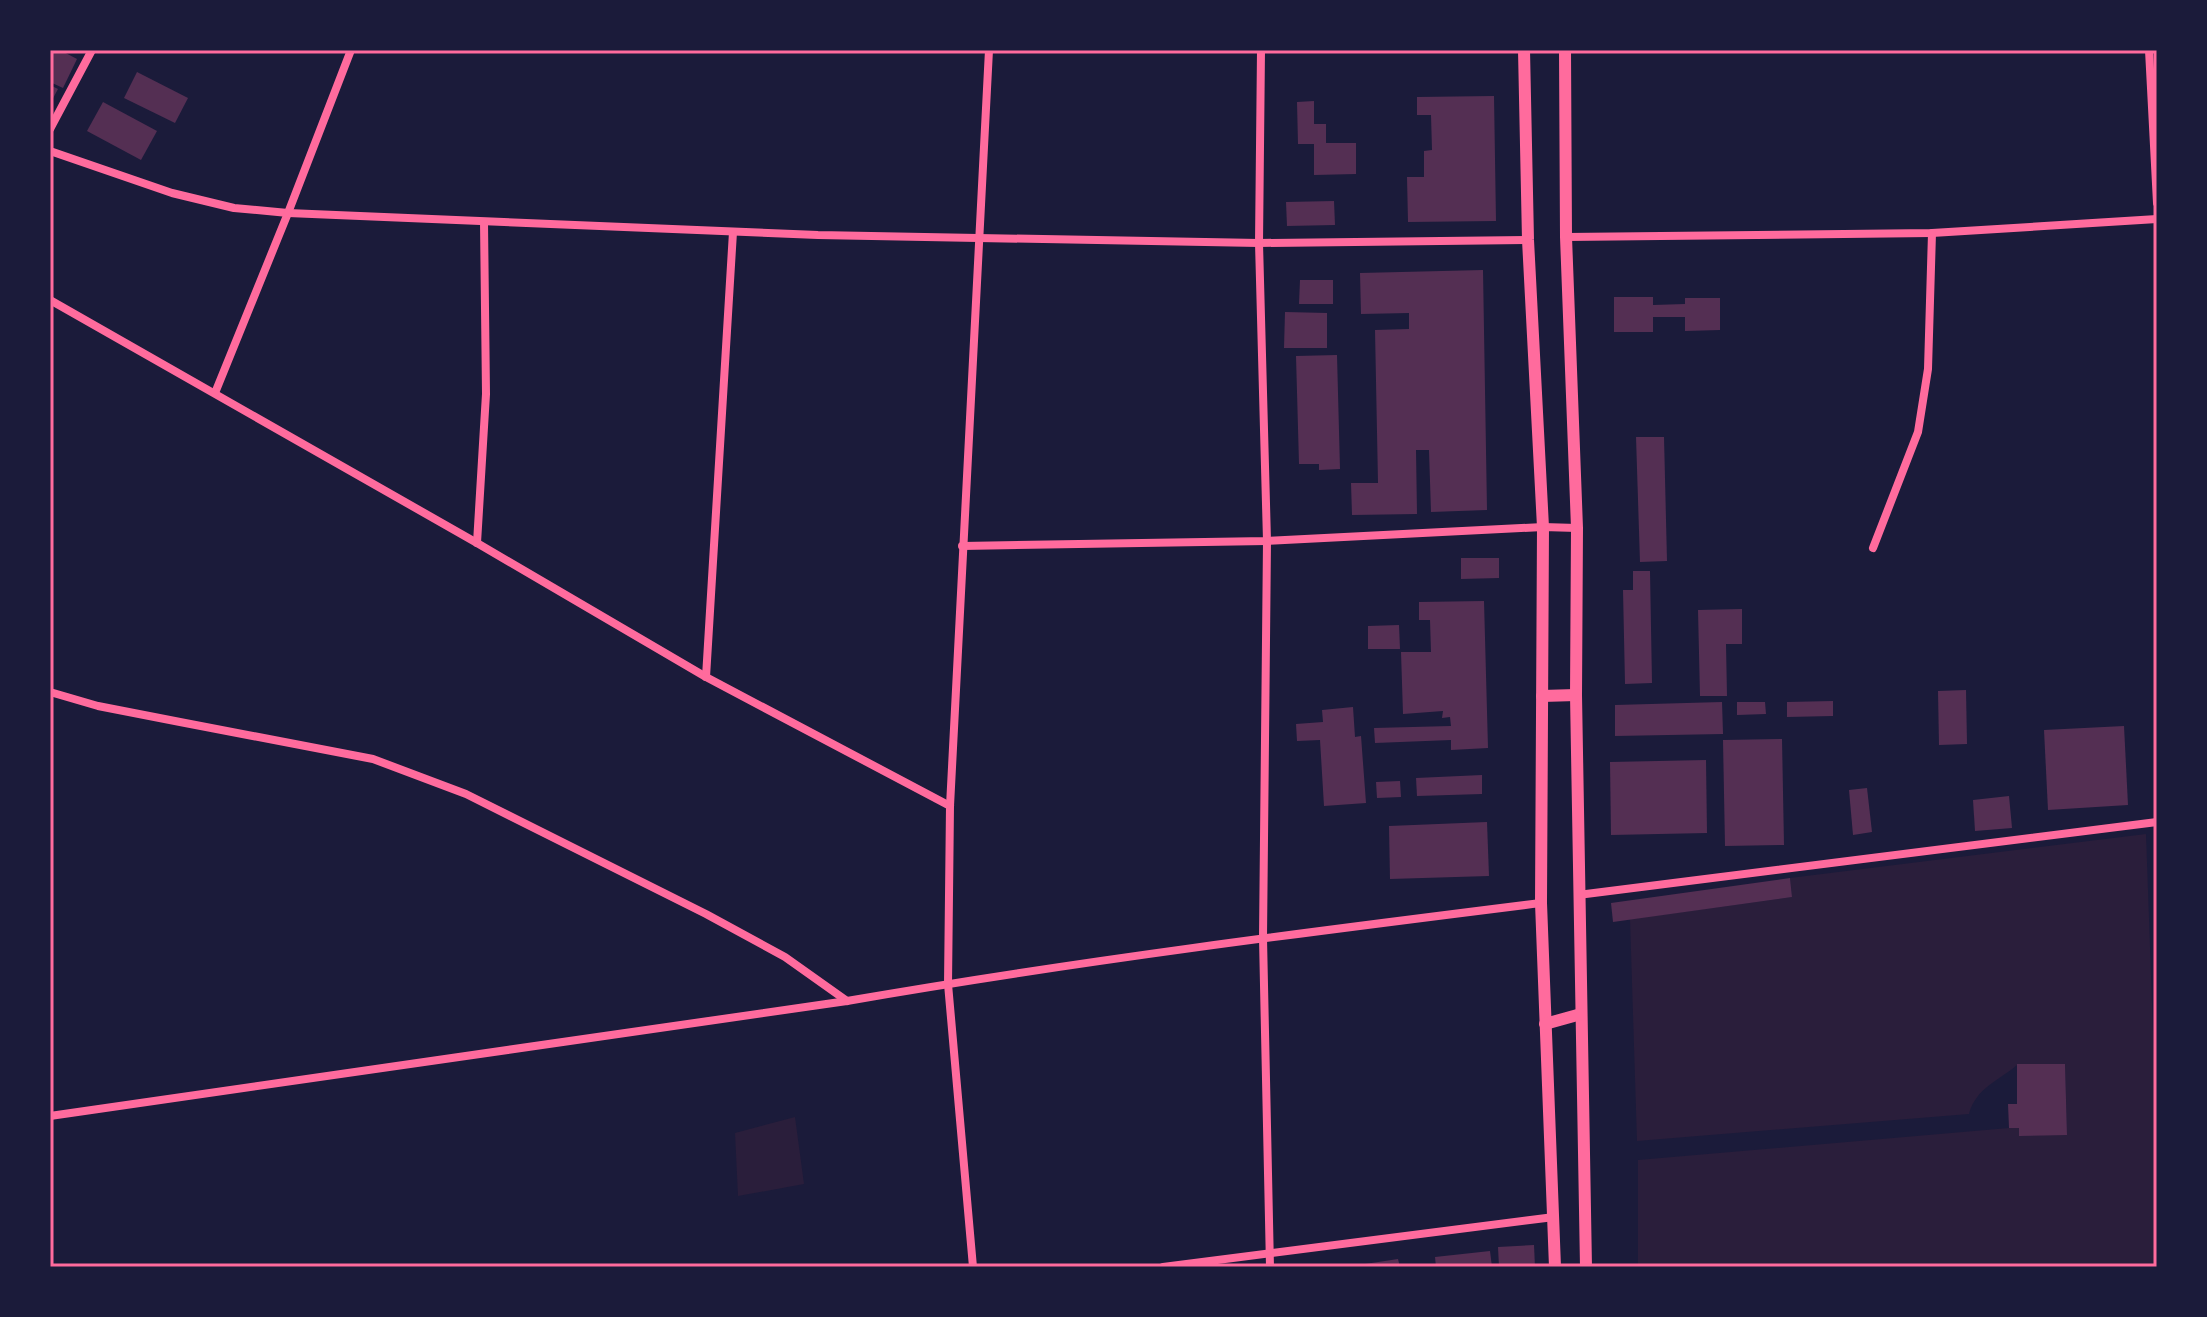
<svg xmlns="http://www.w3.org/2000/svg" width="2207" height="1317" font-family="Raleway,sans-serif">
  <rect width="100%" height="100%" fill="#1b1b3a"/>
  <g fill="#2a1e3b">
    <path d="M2146,834L2157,1144V1267H1638V1160L2009,1128H2019V1136L2067,1134L2065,1064L2017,1065C1998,1081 1976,1088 1969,1114L1637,1141L1630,919L1792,897L1790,878Z"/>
    <polygon points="795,1117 804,1184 738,1196 735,1133"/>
  </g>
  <g fill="#542f53">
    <polygon points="50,50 60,50 77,59 63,88 50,82"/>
    <polygon points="137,72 188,98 175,123 124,98"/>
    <polygon points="50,85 58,89 50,104"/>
    <polygon points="1494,96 1496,221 1408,222 1407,177 1424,177 1424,151 1432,150 1431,115 1417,115 1417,97"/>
    <polygon points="1314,101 1314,124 1326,124 1326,143 1356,143 1356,174 1314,175 1314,144 1298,144 1297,102"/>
    <polygon points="103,102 157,131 141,160 87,131"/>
    <polygon points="1334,201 1335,225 1287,226 1286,202"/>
    <polygon points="1483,270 1487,510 1431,512 1429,450 1416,450 1417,514 1352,515 1351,483 1378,483 1375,330 1409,329 1409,313 1361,314 1360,273"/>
    <polygon points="1300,280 1333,280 1333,304 1299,304"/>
    <polygon points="1614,297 1653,297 1653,305 1685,304 1685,298 1720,298 1720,330 1685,331 1685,317 1653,317 1653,332 1614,332"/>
    <polygon points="1285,312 1327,313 1327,348 1284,348"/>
    <polygon points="1337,355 1340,469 1319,470 1319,464 1299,464 1296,356"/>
    <polygon points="1636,437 1664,437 1667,561 1640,562"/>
    <polygon points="1461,558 1499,558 1499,578 1461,579"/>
    <polygon points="1633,571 1650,571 1652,683 1625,684 1623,590 1633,590"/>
    <polygon points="1484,601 1488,748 1451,750 1451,740 1375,743 1374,728 1451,726 1450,717 1442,718 1443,711 1403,714 1401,652 1431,652 1430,620 1419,620 1419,602"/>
    <polygon points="1742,609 1742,644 1726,644 1727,696 1700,696 1698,610"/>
    <polygon points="1399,625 1400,649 1368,649 1368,626"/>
    <polygon points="1966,690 1967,744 1939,745 1938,691"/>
    <polygon points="1833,701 1833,716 1787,717 1787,702"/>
    <polygon points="1722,702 1723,734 1615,736 1615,705"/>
    <polygon points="1737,702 1765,702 1766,714 1737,715"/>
    <polygon points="1353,707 1355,737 1361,736 1366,803 1324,806 1320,740 1297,741 1296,724 1323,722 1322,710"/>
    <polygon points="2124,726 2128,805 2048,810 2044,730"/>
    <polygon points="1782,739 1784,845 1725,846 1723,740"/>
    <polygon points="1706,760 1707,833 1611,835 1610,762"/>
    <polygon points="1482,775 1482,794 1417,796 1416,778"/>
    <polygon points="1400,781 1401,797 1377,798 1376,782"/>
    <polygon points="1867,788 1872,832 1853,835 1849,790"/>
    <polygon points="2009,796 2012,828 1975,831 1973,800"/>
    <polygon points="1487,822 1489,876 1390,879 1389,826"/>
    <polygon points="1790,878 1792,897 1613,922 1611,903"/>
    <polygon points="2017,1064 2065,1064 2067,1135 2019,1136 2019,1128 2009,1128 2008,1104 2017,1104"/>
    <polygon points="1534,1245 1535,1267 1499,1267 1498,1247"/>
    <polygon points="1490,1251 1492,1267 1436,1267 1435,1257"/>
    <polygon points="1398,1259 1400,1267 1366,1267 1365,1264"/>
  </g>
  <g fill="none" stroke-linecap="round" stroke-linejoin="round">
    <g stroke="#ff6b9d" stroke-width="8">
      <polyline points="1261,50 1259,243 1267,541 1263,938 1270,1267"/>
      <polyline points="2149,50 2157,203"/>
      <polyline points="50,129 92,50"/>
      <polyline points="50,151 172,193 234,208 288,213 818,235 1259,243 1528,240"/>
      <polyline points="1566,237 1932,233 2157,219"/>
      <polyline points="50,300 477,543 706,677 950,806"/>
      <polyline points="215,393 288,213 351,50"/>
      <polyline points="477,543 486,394 484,222"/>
      <polyline points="962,546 1267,541 1543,527 1577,528"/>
      <polyline points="1873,548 1918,432 1928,369 1932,233"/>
      <polyline points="706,677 733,232"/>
      <polyline points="50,692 98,706 180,722 373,759 466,794 706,914 785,957 847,1001"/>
      <polyline points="1578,895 2157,822"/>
      <path d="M50,1116L847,1001C1077,961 1309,932 1541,903"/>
      <polyline points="973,1267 948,984 950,806 989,50"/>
      <polyline points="1163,1267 1554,1217"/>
    </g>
    <g stroke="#ff6b9d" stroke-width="12">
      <polyline points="1524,50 1528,240 1543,527 1541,903 1555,1267"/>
      <polyline points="1565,50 1566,237 1577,528 1576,695 1586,1267"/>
      <polyline points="1542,696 1576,695"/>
      <polyline points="1545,1024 1581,1014"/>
    </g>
  </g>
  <rect width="2207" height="1317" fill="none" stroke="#1b1b3a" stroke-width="104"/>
  <rect x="52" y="52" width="2103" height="1213" fill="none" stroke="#ff6b9d" stroke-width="3"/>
</svg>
